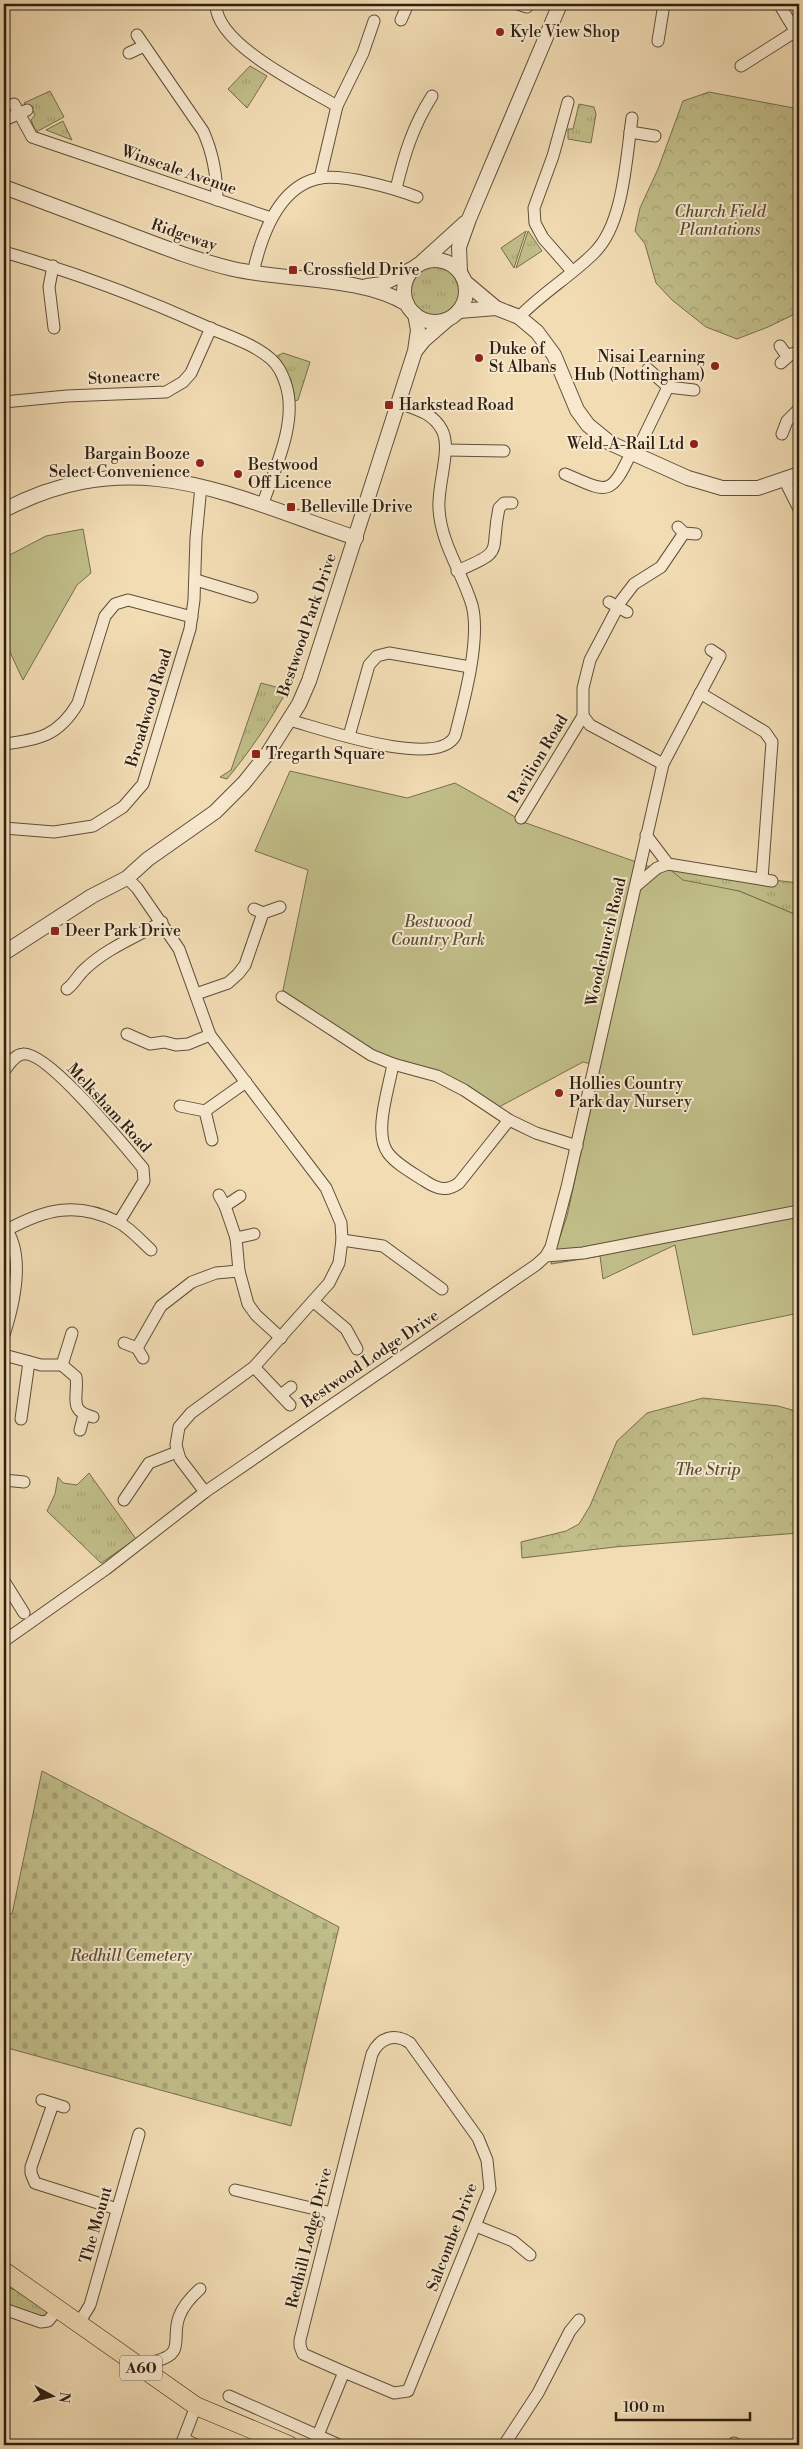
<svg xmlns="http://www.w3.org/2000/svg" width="803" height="2449" font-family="'Libre Bodoni',serif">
  <defs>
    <pattern id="grass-tufts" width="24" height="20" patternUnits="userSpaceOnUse" patternTransform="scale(1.25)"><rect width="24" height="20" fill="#c1be89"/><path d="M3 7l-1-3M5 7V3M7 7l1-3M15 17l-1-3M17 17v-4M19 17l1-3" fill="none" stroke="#a6a375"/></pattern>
    <pattern id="forest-crowns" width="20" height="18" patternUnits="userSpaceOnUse" patternTransform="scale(1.25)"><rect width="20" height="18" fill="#c1be89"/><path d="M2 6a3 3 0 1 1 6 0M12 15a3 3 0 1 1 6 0" fill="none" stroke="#a6a375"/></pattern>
    <pattern id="cemetery-stones" width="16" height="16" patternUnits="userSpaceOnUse" patternTransform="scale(1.25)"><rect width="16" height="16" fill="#c1be89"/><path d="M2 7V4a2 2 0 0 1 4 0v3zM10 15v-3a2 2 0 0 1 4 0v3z" fill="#a6a375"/></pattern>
  </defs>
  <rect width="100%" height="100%" fill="#f2dcb4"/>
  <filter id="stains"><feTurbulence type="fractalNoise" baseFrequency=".004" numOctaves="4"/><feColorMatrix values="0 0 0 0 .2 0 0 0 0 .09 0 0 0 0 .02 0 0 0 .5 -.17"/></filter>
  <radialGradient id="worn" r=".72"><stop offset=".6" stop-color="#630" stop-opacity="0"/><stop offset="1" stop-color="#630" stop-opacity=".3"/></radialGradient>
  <g fill="url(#grass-tufts)" stroke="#776f4e">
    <polygon points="250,66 267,76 247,108 228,89"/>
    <polygon points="50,91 64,117 36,132 31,120 35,115 30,105 25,105 24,103"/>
    <polygon points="579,104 594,107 596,114 591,143 568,139 568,129 573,129"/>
    <polygon points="63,121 72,140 46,130"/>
    <polygon points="526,231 514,268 501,248"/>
    <polygon points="528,231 542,251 516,268"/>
    <circle cx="436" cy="291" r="25"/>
    <polygon points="283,353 310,362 298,400 295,401 291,380 277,356"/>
    <path d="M261,683L287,690C270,722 250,751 227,779L220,777L231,770Z"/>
    <polygon points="668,868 799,883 799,916 739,891 642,889"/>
    <polygon points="89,1473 136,1539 101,1563 47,1511 55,1494 58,1477 63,1483 77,1485"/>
    <polygon points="4,2286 18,2291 49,2312 45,2317 38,2316 4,2303"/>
  </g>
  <g fill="url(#forest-crowns)" stroke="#776f4e">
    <polygon points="709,92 799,109 799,312 768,327 737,339 706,327 672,300 656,283 645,244 635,231 640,208 658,169 683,101"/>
    <polygon points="703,1398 778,1406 799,1412 799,1533 615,1547 522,1558 521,1542 566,1531 579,1524 590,1506 617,1441 647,1413"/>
  </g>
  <polygon fill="url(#cemetery-stones)" stroke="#776f4e" points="42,1771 339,1927 291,2126 4,2047 4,1913 12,1914"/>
  <g fill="#c1be89" stroke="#776f4e">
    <polygon points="83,529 91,573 77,585 23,680 8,648 4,649 4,558 46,536"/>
    <polygon points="290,771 407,798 455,783 526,823 659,870 668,868 683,880 739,891 799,916 799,1313 693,1335 675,1245 603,1279 600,1256 551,1264 567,1216 600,1066 583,1062 499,1107 382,1057 282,995 308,870 255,851"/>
  </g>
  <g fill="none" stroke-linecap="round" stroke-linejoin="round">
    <g stroke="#5e4f3a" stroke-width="13">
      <g id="minor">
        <path d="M216,4C215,44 305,87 337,106"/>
        <polyline points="518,4 527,7"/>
        <polyline points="779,4 799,37"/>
        <polyline points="401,20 408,4"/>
        <path d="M137,35L203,131C213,153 217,176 217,200"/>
        <polyline points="658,41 664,4"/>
        <polyline points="129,53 144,46"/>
        <polyline points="741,66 796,31"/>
        <polyline points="568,102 553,156 534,208 535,223 543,238 572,271"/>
        <polyline points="14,104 32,137 271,218"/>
        <polyline points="9,118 27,110"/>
        <polyline points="630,132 655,136"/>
        <polyline points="320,178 337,106 363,53 374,21"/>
        <path d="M396,189C404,155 413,126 432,96"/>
        <path d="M4,252C73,272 141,297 207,327C228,336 254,344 271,359C279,366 283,375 286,385C298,423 274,470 262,506"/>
        <polyline points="53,266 49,287 54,328"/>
        <path d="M253,273C261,237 278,186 320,178C344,174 394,188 417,197"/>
        <path d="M519,317C542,293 571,276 594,253C624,224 626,158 632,118"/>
        <polyline points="780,346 787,356"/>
        <polyline points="781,363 791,354 799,352"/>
        <polyline points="648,369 668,387 694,390"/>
        <polyline points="4,402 67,396 166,392 183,382 191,373 211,328"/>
        <polyline points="782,434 787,421 799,409"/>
        <polyline points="446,450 504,451"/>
        <polyline points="635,455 668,387"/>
        <path d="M565,474C607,492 610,498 631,453"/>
        <polyline points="785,481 799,509"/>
        <polyline points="678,527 684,533 696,534"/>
        <path d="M457,571C507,550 489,554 499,508L504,503H512"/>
        <polyline points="196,580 252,597"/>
        <polyline points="609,602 627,612"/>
        <polyline points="700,693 765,732 772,742 762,879"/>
        <polyline points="583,716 590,725 663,764"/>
        <path d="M289,720C320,728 437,770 455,736C464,701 481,639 472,605C462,572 441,544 439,509C437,485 452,449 442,430C433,413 416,409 399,403"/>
        <polyline points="349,736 369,665 377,656 389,653 470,667"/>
        <path d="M4,744C38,740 59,736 78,703L105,616L115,604L128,600L192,617"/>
        <polyline points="521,818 583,716 583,688 590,660 621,601 634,584 661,567 684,533"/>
        <polyline points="4,828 54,832 93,826 123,807 143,784 190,629 194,600 196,538 201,486"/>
        <polyline points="646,835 668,864 772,881"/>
        <polyline points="127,878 137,888 179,949 210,1035 326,1188 341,1223 342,1240 339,1263 329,1283 254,1367 191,1413 179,1427 176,1445 180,1459 205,1492"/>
        <polyline points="637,885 657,868 668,864"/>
        <polyline points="254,909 263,913 280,907"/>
        <path d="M67,989C75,983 78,975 85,969C107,948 136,937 162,922"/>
        <polyline points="196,994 228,983 238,974 245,965 263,913"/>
        <polyline points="282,997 371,1055 393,1064 437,1076 464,1090 509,1120 536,1133 577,1146"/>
        <polyline points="127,1034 150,1044 164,1042 176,1045 188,1044 210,1035"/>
        <path d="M393,1064C389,1088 373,1133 388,1153C397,1165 413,1173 425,1181C437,1189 447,1192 459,1183L509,1120"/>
        <path d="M4,1071C9,1065 14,1055 23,1054C47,1050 126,1148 143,1168L144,1181L119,1222"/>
        <polyline points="180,1106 205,1111 246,1082"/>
        <polyline points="205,1111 212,1140"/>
        <polyline points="219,1195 225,1206 240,1196"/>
        <polyline points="225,1206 236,1238 239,1271 248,1304 256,1315 281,1338"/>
        <path d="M4,1226C26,1254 14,1304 4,1335"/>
        <path d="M7,1230C45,1209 77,1201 118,1222C130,1228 141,1241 151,1250"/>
        <polyline points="236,1238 254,1234"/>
        <polyline points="342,1240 383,1246 442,1289"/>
        <polyline points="546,1256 551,1247 567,1187 663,764 720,656 711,650"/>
        <polyline points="314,1302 346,1329 357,1349"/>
        <polyline points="124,1343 137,1348 143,1358"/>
        <polyline points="137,1348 161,1306 192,1282 216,1273 239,1271"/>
        <polyline points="4,1355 41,1365 62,1365"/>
        <path d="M62,1365L76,1377C79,1396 67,1411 93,1417"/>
        <polyline points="62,1365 72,1333"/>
        <polyline points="254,1367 290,1405"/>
        <polyline points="281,1395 291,1387"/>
        <polyline points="21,1419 29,1362"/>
        <polyline points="80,1430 84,1415"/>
        <polyline points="4,1480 24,1482"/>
        <polyline points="124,1500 149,1463 177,1452"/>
        <polyline points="4,1581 24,1613"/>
        <polyline points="4,1641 106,1569 205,1492 536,1265 546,1256 583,1253 799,1211"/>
        <polyline points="42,2100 64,2107"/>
        <polyline points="53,2104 31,2167 31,2173 35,2183 117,2209"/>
        <polyline points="235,2190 332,2213"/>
        <polyline points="476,2226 513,2241 530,2255"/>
        <polyline points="4,2309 41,2322 48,2321 58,2309"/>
        <polyline points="79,2323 90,2305 139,2134"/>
        <path d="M147,2373L156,2361C186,2354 171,2338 179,2317C183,2306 191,2297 200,2289"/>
        <polyline points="229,2396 339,2445"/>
        <polyline points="184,2439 196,2445"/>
        <polyline points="734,2443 738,2445"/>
        <polyline points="181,2445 196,2406"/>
        <path d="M314,2445L344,2372L303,2354L300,2346V2340L372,2054C380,2037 395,2033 410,2043L478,2138L487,2160L490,2189L408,2391L394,2393L344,2372"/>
        <polyline points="504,2445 538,2393 570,2331 579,2320"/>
      </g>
    </g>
    <g stroke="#5e4f3a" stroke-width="16">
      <g id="tertiary">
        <path d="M4,187C43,202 82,216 121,231C158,245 195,260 233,269C286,281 361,276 407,304"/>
        <circle cx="435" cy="291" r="31"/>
        <polyline points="422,262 465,223"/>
        <polyline points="460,272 459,247 469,219 560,4"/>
        <polyline points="465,282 496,308 519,317 537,332 554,355 577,410 588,425 610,443 688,478 722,488 758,488 799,474"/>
        <polyline points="367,286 382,284 414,268"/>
        <polyline points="459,311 496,308"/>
        <polyline points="416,350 424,340 447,320"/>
        <path d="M4,510C135,442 228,495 356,538"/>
        <polyline points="4,953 92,896 127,878 148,859 215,812 244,783 268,753 299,704 309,681 415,351 418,330 415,314"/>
      </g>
    </g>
    <g stroke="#2d2012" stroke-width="19">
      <polyline id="trunk" points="4,2271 196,2406 289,2445"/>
    </g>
    <use href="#minor" stroke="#f7e8ce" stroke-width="11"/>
    <use href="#tertiary" stroke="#f7e8ce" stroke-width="14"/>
    <use href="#trunk" stroke="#f2dcb4" stroke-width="18"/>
  </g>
  <g fill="#8f2418" stroke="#f7e8ce" stroke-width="2">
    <circle cx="500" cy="32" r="5"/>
    <rect x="288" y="265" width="10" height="10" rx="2.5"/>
    <circle cx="479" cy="358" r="5"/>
    <circle cx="715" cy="366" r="5"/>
    <rect x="384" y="400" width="10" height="10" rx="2.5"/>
    <circle cx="694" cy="444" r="5"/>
    <circle cx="200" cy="463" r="5"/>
    <circle cx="238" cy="474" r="5"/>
    <rect x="286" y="502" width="10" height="10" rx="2.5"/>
    <rect x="251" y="749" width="10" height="10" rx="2.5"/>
    <rect x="50" y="926" width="10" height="10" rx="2.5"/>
    <circle cx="559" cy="1093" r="5"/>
  </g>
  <g text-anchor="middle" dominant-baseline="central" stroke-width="4" stroke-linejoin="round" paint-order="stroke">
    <rect fill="#f7e8ce" stroke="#6a5c4a" stroke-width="1" x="120" y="2355.5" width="42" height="25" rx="4"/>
    <g font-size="15" font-weight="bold" fill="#2d2012">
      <text x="141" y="2368">A60</text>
    </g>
    <g font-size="16" fill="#2d2012" stroke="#f7e8ce" text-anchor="start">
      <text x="510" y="32">Kyle View Shop</text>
      <text x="303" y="270">Crossfield Drive</text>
      <text x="489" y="349">Duke of<tspan x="489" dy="18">St Albans</tspan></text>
      <text x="705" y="357" text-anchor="end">Nisai Learning<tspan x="705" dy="18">Hub (Nottingham)</tspan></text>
      <text x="399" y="405">Harkstead Road</text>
      <text x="684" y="444" text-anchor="end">Weld-A-Rail Ltd</text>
      <text x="190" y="454" text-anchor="end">Bargain Booze<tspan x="190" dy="18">Select Convenience</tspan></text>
      <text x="248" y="465">Bestwood<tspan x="248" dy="18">Off Licence</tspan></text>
      <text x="301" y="507">Belleville Drive</text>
      <text x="266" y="754">Tregarth Square</text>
      <text x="65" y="931">Deer Park Drive</text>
      <text x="569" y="1084">Hollies Country<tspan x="569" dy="18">Park day Nursery</tspan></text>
    </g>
    <g font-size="16" fill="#2d2012" stroke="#f7e8ce">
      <text transform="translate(179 170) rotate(19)">Winscale Avenue</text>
      <text transform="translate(184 235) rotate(19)">Ridgeway</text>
      <text transform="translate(124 377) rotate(-3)">Stoneacre</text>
      <text transform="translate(307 625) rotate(-71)">Bestwood Park Drive</text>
      <text transform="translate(149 708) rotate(-73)">Broadwood Road</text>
      <text transform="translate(538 759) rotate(-59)">Pavilion Road</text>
      <text transform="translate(606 942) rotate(-77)">Woodchurch Road</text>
      <text transform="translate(109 1108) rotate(47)">Melksham Road</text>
      <text transform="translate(370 1359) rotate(-34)">Bestwood Lodge Drive</text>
      <text transform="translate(96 2225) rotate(-74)">The Mount</text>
      <text transform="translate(452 2237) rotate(-69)">Salcombe Drive</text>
      <text transform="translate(309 2238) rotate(-76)">Redhill Lodge Drive</text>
    </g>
    <g font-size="16" font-style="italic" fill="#594f36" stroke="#f7e8ce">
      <text x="720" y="212">Church Field<tspan x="720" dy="18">Plantations</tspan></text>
      <text x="438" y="922">Bestwood<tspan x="438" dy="18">Country Park</tspan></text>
      <text x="708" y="1470">The Strip</text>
      <text x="131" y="1956">Redhill Cemetery</text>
    </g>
  </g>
  <rect width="803" height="2449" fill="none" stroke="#f2dcb4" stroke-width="20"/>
  <rect x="5" y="5" width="793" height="2439" fill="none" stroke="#2d2012" stroke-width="2.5"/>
  <rect x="10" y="10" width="783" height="2429" fill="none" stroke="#2d2012"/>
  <g transform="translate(52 2396) rotate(97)" stroke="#f7e8ce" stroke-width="4" paint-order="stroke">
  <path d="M0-4L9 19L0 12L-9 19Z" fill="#2d2012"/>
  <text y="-8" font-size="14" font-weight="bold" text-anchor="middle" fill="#2d2012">N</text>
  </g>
  <path d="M616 2412v8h134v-8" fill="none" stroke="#2d2012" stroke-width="2.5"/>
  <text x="623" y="2412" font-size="15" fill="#2d2012" stroke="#f7e8ce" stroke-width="4" paint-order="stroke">100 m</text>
  <rect width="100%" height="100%" filter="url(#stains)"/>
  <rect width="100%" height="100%" fill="url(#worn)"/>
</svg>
